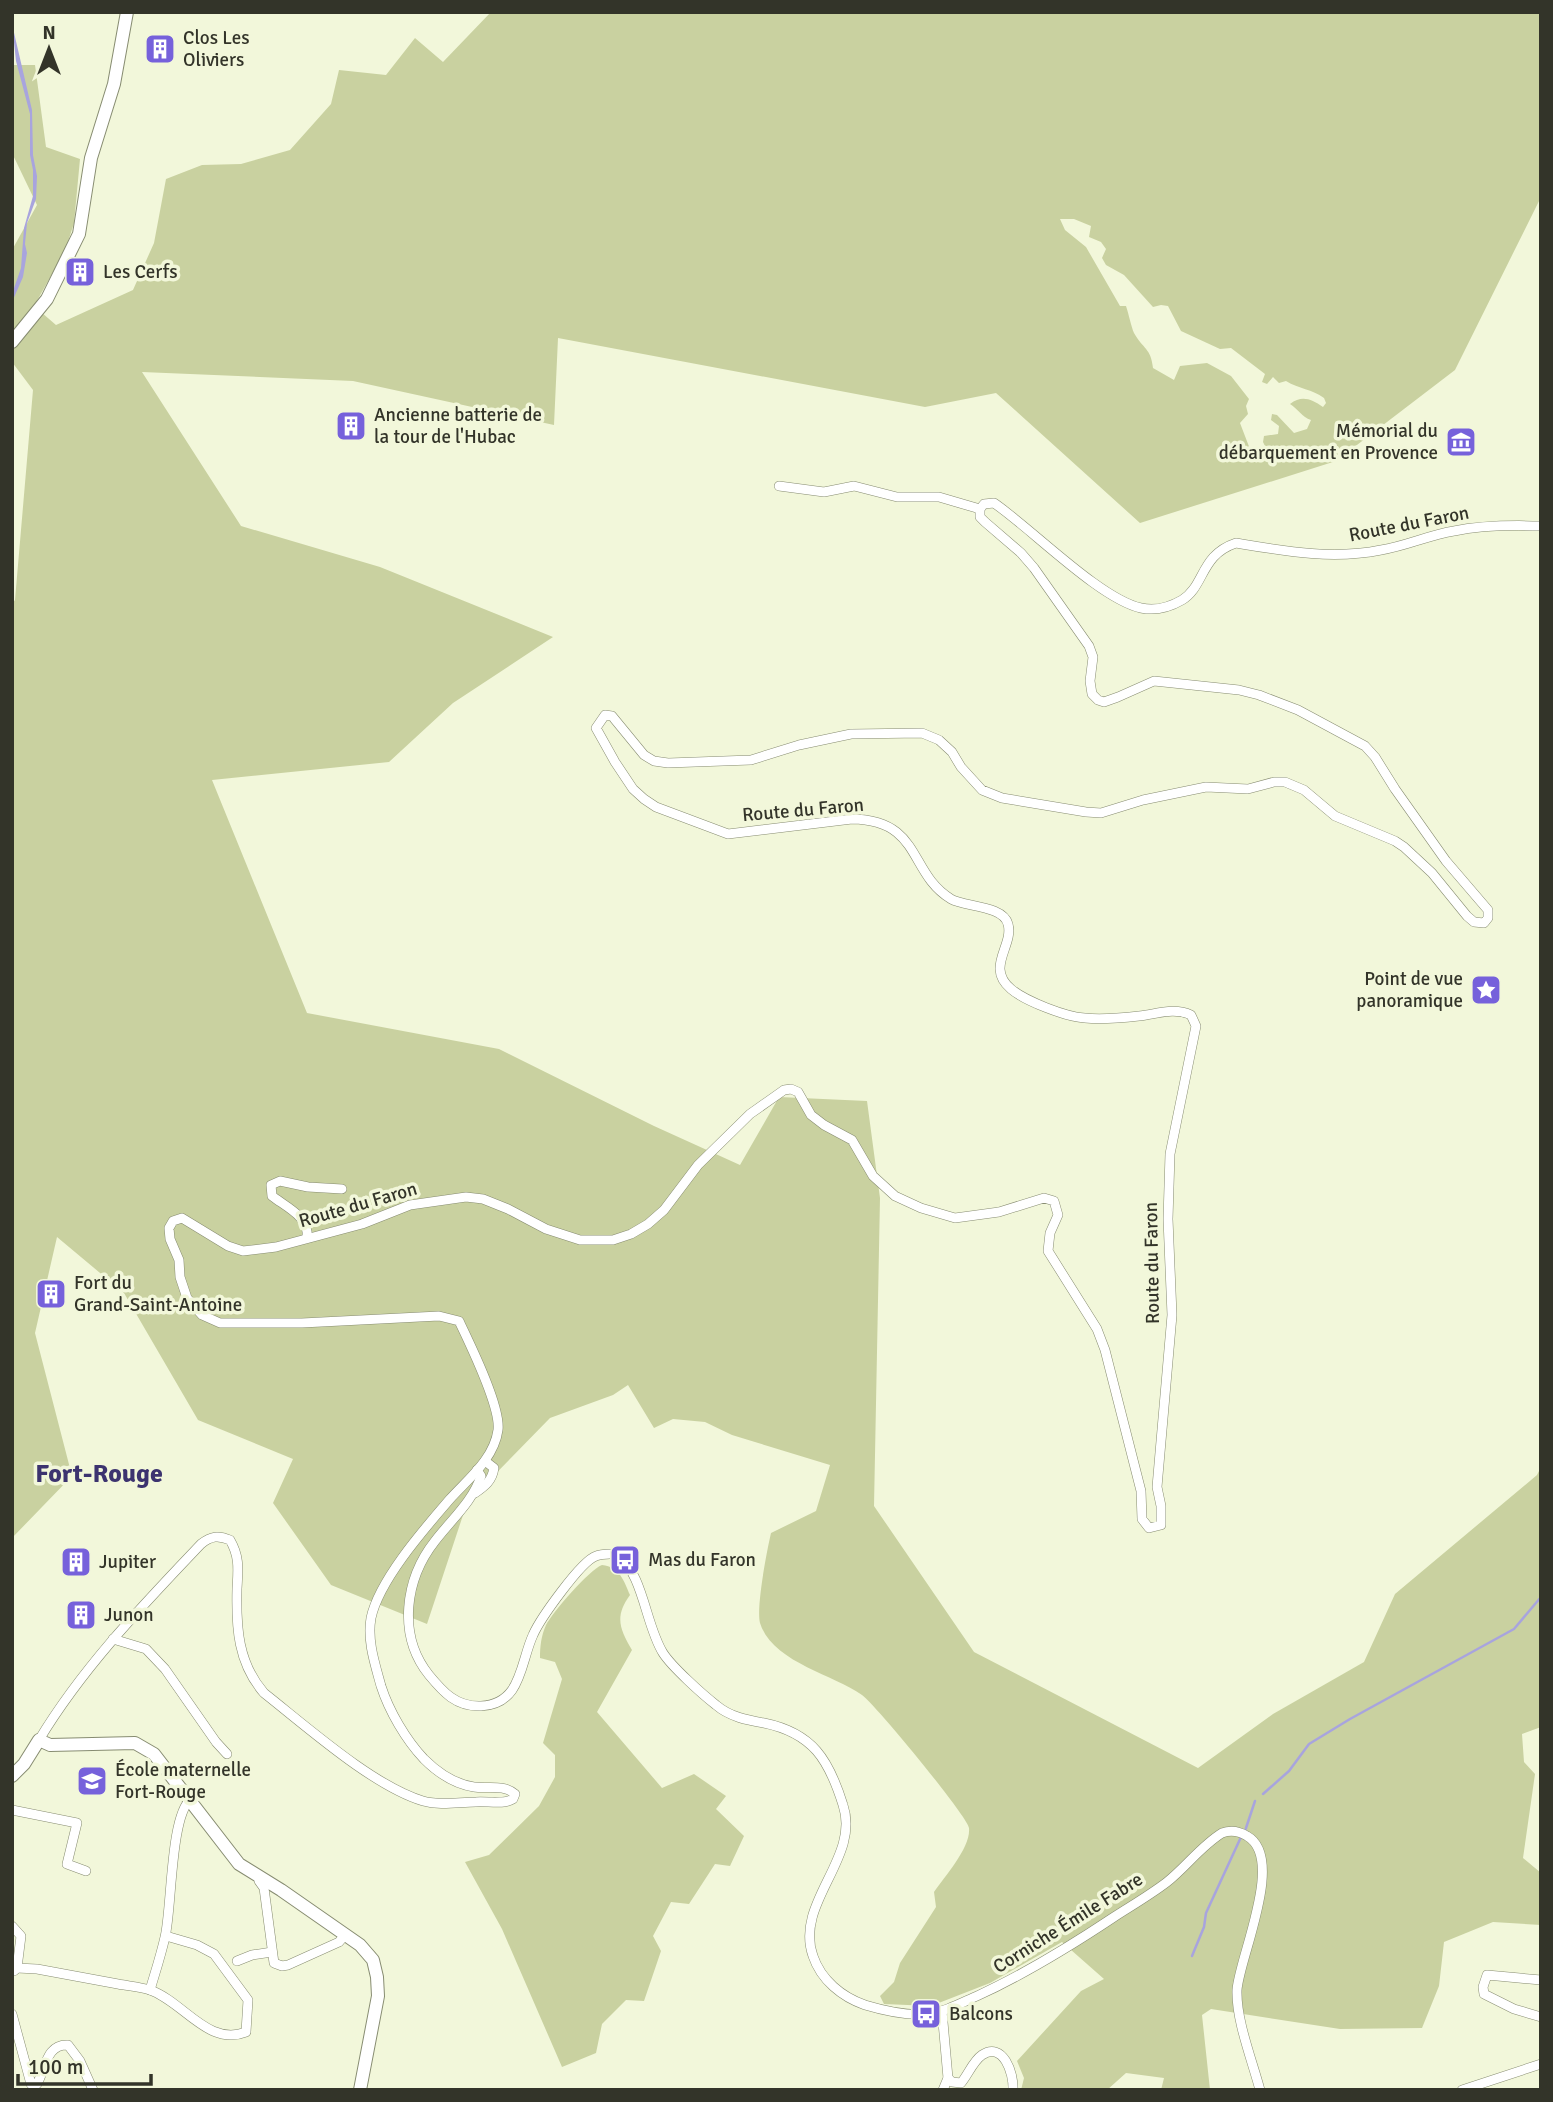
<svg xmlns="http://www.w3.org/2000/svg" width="1553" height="2102" font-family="Signika,sans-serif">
  <rect width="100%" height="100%" fill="#f2f7da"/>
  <g fill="#c9d1a0" fill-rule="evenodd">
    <path d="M491,12H1541V197L1455,370L1336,461L1140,523L996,393L925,407L558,338L554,425L353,381L142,372L241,526L380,567L553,637L453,703L389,762L212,780L307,1013L499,1049L654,1126L740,1165L779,1097L867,1101L880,1198L874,1506L974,1652L1198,1768L1273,1714L1364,1662L1395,1594L1537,1475L1541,1467V1727L1522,1734L1524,1762L1535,1774L1523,1858L1541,1873V1925L1493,1922L1444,1942L1439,1986L1422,2028L1340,2029L1211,2009L1202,2015L1210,2090H1161L1164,2078L1126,2073L1107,2090H1021L1024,2078L1017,2061L1081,1991L1104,1979L1062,1942L990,1983L931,2006L884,2004L880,1996L894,1982L900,1963L936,1907L934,1892C945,1876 971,1847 969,1828C968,1817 875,1704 862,1695C832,1674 772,1662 760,1623C756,1607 767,1550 771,1533L816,1511L830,1465L732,1435L705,1422L673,1419L654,1428L628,1385L613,1395L550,1418L467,1503L427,1624L331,1585L273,1503L293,1459L198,1420L124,1293L57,1237L35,1333L72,1476L12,1538V604L15,600L33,390L12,362V250L37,205L12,153V65H35L46,147L80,159L74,223L65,251L34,306L56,325L133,290L154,243L166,179L202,165L241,164L290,150L331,104L339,70L386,75L415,38L443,62ZM1060,219H1074L1091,226L1089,237L1101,242L1106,249L1102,258L1106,265L1124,275L1153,307L1161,305L1168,306L1181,331L1220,349L1231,348L1265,374L1262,382L1267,384L1273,377L1279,383L1286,381C1299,389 1312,389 1324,398L1326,403L1323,407C1311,399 1302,395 1290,404C1298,409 1302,417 1311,420L1307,429L1294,433L1277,415L1272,414L1271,420L1279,426L1278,434L1264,436L1263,442L1268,452L1266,457H1253L1240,423L1248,414L1246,406L1249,399L1231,376L1207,363L1180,366L1174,380L1153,368C1151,348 1143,349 1134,333C1131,326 1129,315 1126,306H1120L1086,247L1065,230Z"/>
    <path d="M602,1565C620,1567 624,1581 630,1595C614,1617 620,1629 632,1650L597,1712L662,1788L694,1774L726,1796L716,1809L744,1836L730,1866L715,1864L689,1904L671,1902L653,1936L661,1951L644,2001L626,2000L602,2024L596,2053L562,2067L502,1929L465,1862L489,1855L539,1806L555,1777V1755L543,1743L562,1679L555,1662L540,1658C540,1647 541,1636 546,1625C553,1612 589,1570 602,1565Z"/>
  </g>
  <polygon fill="#a8a4de" points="12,24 32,110 33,155 37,176 36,199 27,223 25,244 27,253 23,277 12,302 12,294 21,268 24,228 33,196 33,170 30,155 30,114 16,61"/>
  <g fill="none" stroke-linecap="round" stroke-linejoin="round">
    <g stroke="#a8a4de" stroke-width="2.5">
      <polyline points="1263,1794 1289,1771 1309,1744 1350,1719 1514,1629 1541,1597"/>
      <polyline points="1245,1831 1255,1801"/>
      <polyline points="1192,1956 1204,1927 1206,1913 1241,1837"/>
    </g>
    <g stroke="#878c71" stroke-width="10">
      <g id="street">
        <polyline points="779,486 824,492 854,486 897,497 939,497 980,509"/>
        <path d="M307,1238C310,1217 286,1207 272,1196L271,1185L280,1181L308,1187L342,1189"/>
        <path d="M477,1470L481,1476C473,1501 451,1520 435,1541C405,1579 397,1635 429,1675C443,1692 456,1707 481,1706C522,1704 520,1663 533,1635C540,1619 581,1561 596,1556C602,1553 610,1554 617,1554C644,1575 645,1624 663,1653C672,1667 702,1694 716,1705C730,1717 747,1720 764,1723C813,1733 829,1760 843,1805C861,1858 794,1903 813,1956C821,1980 842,1997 865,2005C885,2011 906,2016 927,2014C945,2012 961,2003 977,1996C1025,1974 1069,1947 1114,1917C1131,1906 1150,1895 1167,1882C1186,1867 1201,1846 1222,1833C1230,1830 1239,1831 1247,1836C1286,1858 1239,1958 1237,1990C1236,2020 1252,2060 1260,2090"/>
        <path d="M475,1493C485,1486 492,1481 494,1468L485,1461"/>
        <polyline points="113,1639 146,1649 165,1669 216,1742 227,1754"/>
        <path d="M39,1740C83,1667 143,1605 201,1544C211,1536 218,1535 230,1540C240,1557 238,1570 237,1589C236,1628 238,1663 264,1693C306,1726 373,1786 423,1801C440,1806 459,1802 476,1802C488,1801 503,1805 513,1799L515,1794C504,1784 487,1789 474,1787C454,1784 438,1773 424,1759C406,1740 389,1711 381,1686C375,1664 367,1641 371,1618C379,1580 425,1528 450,1499C468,1479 494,1459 498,1430C501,1407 470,1344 459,1321L439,1316L302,1323H220L202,1315L187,1298L180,1277L179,1260L170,1239L169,1228L173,1221L182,1218L228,1246L243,1251L276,1247L362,1224L410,1205L466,1197L483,1199L508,1209L546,1229L580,1240H613L631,1234L648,1224L664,1210L698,1165L750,1114L784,1090L791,1089L798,1092L811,1115L824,1125L852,1140L873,1176L895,1196L921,1208L955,1218L999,1212L1044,1198L1054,1201L1058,1215L1050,1233L1048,1251L1097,1329L1105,1350L1141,1491L1142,1519L1149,1528L1161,1525V1506L1157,1487L1172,1315L1168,1219L1170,1154L1196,1026L1191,1015C1174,1007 1157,1014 1139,1016C1121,1018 1103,1020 1085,1018C1066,1017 1025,1001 1011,989C985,967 1014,946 1008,924C1003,905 964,907 951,899C908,873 922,820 852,819L728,834L656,807L644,799L633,789L615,762L596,728L605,715L612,716L644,755L654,761L668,763L751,760L799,745L851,734L922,733L939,740L952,752L961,767L982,790L1002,798L1086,812L1101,813L1143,800L1206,787L1248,789L1274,782H1285L1304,790L1335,816L1395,841L1404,847L1432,873L1467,916L1474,922L1484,923L1488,918V910L1446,861L1395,789L1375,757L1365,746L1298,710L1259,695L1239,690L1154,681L1118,697L1104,702L1098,700L1092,694L1090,681L1093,657L1089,646L1034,568L1021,553L985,522L980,517V509L984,504L994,503C1032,529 1100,599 1141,608C1155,611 1170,607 1182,600C1205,586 1200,555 1236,543C1284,551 1332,560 1381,550C1406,546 1429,535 1454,531C1483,525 1512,525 1541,526"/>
        <polyline points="12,1810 77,1823 67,1864 86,1871"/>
        <polyline points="259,1877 259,1881 264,1888 274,1963 282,1966 288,1965 339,1942 345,1935"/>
        <polyline points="12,1926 21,1936 17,1968 14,1971"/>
        <polyline points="237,1961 252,1955 272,1952"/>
        <path d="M17,1968L37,1969C64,1974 91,1979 118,1984C128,1986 140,1987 150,1990C184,2002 208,2047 246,2032L248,2000L214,1954L197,1945L166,1936"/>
        <polyline points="1541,1980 1487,1975 1483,1987 1484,1994 1514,2009 1541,2017"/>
        <path d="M150,1990C155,1973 161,1955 165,1937C172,1909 170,1815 191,1799"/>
        <polyline points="942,2011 948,2078 943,2090"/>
        <path d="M12,2014L31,2084H37C46,2068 46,2044 68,2045L80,2061L93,2090"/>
        <path d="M948,2078L952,2082L961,2083C968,2075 973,2061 982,2055C1003,2041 1014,2073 1013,2090"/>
        <polyline points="1462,2090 1541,2064"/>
      </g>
    </g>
    <g stroke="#878c71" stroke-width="14">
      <g id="secondary">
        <polyline points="12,342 47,299 79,234 91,158 114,84 127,12"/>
        <polyline points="12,1776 24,1764 39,1740 50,1745 135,1743 154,1754 239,1864 281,1890 360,1945 373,1960 377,1977 378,1996 360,2090"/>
      </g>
    </g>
    <use href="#street" stroke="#fff" stroke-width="9"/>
    <use href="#secondary" stroke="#fff" stroke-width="12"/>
  </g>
  <defs>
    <g id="building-square" transform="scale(1.575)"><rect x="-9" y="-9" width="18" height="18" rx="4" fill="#7661db" stroke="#f2f7da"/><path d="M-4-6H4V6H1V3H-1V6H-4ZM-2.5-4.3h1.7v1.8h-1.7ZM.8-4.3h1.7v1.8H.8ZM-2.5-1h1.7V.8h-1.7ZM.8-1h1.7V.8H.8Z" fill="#fff"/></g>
    <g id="museum-square" transform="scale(1.575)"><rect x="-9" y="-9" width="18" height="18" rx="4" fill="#7661db" stroke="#f2f7da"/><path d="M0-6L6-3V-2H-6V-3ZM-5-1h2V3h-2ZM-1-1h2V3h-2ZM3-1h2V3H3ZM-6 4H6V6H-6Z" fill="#fff"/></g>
    <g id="sight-square" transform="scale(1.575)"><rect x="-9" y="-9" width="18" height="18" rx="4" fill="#7661db" stroke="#f2f7da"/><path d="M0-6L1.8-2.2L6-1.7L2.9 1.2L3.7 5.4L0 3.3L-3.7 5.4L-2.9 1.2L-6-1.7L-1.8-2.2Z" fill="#fff"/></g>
    <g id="bus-square" transform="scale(1.575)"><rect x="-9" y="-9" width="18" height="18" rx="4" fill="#7661db" stroke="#f2f7da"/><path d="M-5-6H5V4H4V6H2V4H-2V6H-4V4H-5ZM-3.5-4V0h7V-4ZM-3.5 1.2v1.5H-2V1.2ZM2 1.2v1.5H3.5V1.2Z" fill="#fff"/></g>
    <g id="school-square" transform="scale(1.575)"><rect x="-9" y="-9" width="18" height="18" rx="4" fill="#7661db" stroke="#f2f7da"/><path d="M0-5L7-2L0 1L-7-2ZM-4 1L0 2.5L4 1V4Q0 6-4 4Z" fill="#fff"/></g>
  </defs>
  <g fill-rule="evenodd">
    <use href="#building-square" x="160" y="49"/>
    <use href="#building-square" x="80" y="272"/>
    <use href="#building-square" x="351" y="426"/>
    <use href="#museum-square" x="1461" y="442"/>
    <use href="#sight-square" x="1486" y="990"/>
    <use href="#building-square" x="51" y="1294"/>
    <use href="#bus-square" x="625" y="1560"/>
    <use href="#building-square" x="76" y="1562"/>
    <use href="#building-square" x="81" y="1615"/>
    <use href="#school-square" x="92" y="1781"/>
    <use href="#bus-square" x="926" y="2014"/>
  </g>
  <g text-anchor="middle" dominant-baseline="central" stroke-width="7" stroke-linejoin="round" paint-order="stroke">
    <g font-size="19" fill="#333429" stroke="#f2f7da" text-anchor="start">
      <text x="183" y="38">Clos Les<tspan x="183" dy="22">Oliviers</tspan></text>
      <text x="103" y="272">Les Cerfs</text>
      <text x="374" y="415">Ancienne batterie de<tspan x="374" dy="22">la tour de l'Hubac</tspan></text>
      <text x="1438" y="431" text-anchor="end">Mémorial du<tspan x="1438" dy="22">débarquement en Provence</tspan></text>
      <text x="1463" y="979" text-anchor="end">Point de vue<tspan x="1463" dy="22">panoramique</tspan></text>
      <text x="74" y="1283">Fort du<tspan x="74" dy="22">Grand-Saint-Antoine</tspan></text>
      <text x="648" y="1560">Mas du Faron</text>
      <text x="99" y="1562">Jupiter</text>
      <text x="104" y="1615">Junon</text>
      <text x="115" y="1770">École maternelle<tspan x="115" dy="22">Fort-Rouge</tspan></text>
      <text x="949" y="2014">Balcons</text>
    </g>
    <g font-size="19" fill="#333429" stroke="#f2f7da">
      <text transform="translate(1409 524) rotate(-11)">Route du Faron</text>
      <text transform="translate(803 810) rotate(-5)">Route du Faron</text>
      <text transform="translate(358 1205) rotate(-16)">Route du Faron</text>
      <text transform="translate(1152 1263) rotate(-91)">Route du Faron</text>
      <text transform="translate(1068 1923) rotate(-32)">Corniche Émile Fabre</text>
    </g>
    <g font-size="26" font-weight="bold" fill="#3c336f" stroke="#f2f7da">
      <text x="99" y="1474">Fort-Rouge</text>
    </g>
  </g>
  <rect width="1553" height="2102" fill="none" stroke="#333429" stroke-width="28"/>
  <g transform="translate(49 49)" stroke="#f2f7da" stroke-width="5" paint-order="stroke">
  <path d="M0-5L12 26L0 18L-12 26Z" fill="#333429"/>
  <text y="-10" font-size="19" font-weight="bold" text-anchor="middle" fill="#333429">N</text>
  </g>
  <path d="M18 2074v10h133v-10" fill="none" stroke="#333429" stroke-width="3.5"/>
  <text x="28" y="2074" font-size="21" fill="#333429" stroke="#f2f7da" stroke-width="5" paint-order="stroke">100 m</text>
</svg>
